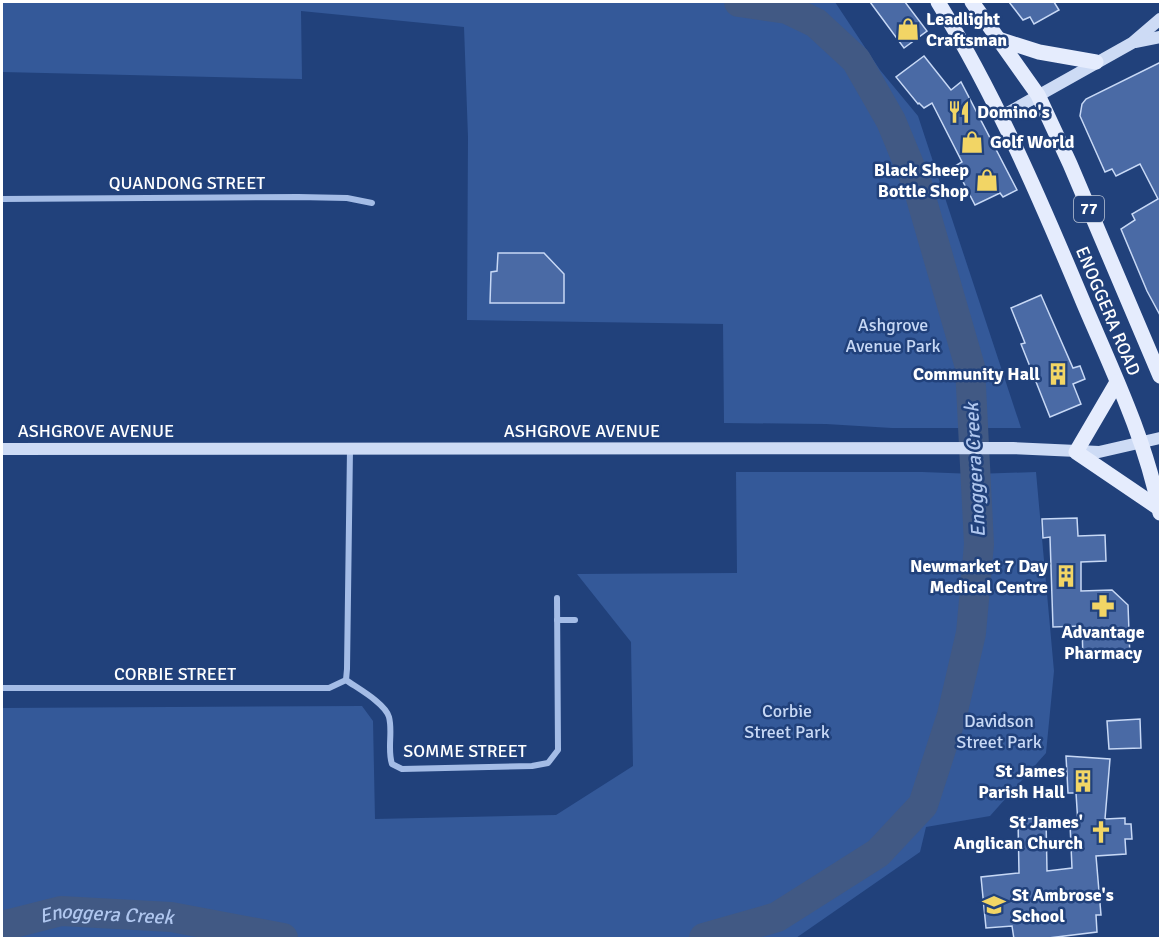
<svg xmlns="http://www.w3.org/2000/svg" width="1162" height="940" font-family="Signika,sans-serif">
  <rect width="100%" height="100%" fill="#21417b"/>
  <g fill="#345999">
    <polygon points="2,2 835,2 880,70 918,116 1021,428 892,428 826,424 724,423 723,324 467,320 468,137 464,27 301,11 302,79 2,72"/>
    <polygon points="736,472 922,472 975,474 1036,472 1054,671 1046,753 990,816 926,827 920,852 796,938 2,938 2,708 362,706 373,721 375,819 556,815 633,766 631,642 577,574 737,573"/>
  </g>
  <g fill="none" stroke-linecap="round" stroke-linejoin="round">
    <g stroke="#415984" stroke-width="30">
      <path id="s1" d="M2,926L61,911L171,917L283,938"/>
      <polyline points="704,938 777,917 878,853 923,805 952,715 971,633 979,544 970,367 917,184 891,121 856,60 816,23 787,9 739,2"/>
    </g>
  </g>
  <g fill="#4a6aa5" stroke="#c7d8f5" stroke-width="1.5">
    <polygon points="870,2 905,2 927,31 904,48"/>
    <polygon points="1009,2 1054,2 1059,10 1034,24 1030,17 1023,20"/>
    <polygon points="924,56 951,90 961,82 1017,190 1003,197 1000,193 975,205 955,166 962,162 932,103 924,108 919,103 918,104 896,77"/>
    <polygon points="1161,62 1161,317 1147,291 1121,229 1135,220 1132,214 1158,199 1140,164 1116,176 1112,169 1105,172 1080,116 1082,104 1086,99"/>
    <polygon points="498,253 544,253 564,274 564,303 490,303 491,272 497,271"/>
    <polygon points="1041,295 1073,368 1080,366 1085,379 1073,384 1081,404 1050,417 1021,344 1025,343 1011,308"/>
    <polygon points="1077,518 1078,536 1105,535 1106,561 1081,562 1081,591 1112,590 1128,605 1130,658 1083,659 1082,626 1053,627 1050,537 1043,538 1042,519"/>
    <polygon points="1140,719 1141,748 1109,749 1107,721"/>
    <polygon points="1066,756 1110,759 1105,819 1125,818 1125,824 1131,824 1132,839 1125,839 1126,854 1096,856 1101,915 1096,915 1097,932 1040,939 1014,939 1012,926 986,928 981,877 1019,873 1018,819 1046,818 1047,871 1072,868 1070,824 1078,824 1076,793 1068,793"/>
  </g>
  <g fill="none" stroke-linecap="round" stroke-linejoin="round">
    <g stroke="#a4bce6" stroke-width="6">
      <polyline points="2,199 298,197 347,198 372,203"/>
      <polyline points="557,620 575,620"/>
      <path d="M346,680C357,688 385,703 389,717C393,732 387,749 392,764L402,769L532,766L548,763L558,750L557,598"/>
      <polyline points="346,680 347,669 350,449"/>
      <polyline points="2,688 329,688 346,680"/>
    </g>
    <g stroke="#cddbf5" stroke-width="12">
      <polyline points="1135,42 1160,37"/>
      <polyline points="1002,116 1132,43 1160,19"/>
      <polyline points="2,449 1013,448 1099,452 1160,438"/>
    </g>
    <g stroke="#e5ecfd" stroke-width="15">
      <path d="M938,2C997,98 1041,201 1084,304C1113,372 1146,440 1160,513"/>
      <polyline points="972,2 1038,95 1070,164 1160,376"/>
      <polyline points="998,39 1039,52 1096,62"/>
      <polyline points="1117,382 1076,452 1160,509"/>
    </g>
  </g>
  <defs>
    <g id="shop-bare" transform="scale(1.8)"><path d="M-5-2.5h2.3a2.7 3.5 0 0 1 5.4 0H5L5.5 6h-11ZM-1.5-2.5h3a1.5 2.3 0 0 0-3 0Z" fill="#f2d565" stroke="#21417b" stroke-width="2.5" paint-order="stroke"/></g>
    <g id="restaurant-bare" transform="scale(1.8)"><path d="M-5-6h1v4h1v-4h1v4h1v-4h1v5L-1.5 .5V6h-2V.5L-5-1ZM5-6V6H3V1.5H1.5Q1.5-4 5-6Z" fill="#f2d565" stroke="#21417b" stroke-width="2.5" paint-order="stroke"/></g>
    <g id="building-bare" transform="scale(1.8)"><path d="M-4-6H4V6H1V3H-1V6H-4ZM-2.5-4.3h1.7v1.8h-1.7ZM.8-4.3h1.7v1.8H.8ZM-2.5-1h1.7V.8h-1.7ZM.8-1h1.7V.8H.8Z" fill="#f2d565" stroke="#21417b" stroke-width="2.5" paint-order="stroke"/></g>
    <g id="pharmacy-bare" transform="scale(1.8)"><path d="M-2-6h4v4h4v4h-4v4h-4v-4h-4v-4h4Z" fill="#f2d565" stroke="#21417b" stroke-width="2.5" paint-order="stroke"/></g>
    <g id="church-bare" transform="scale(1.8)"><path d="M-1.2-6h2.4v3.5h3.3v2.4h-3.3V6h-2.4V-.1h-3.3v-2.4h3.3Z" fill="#f2d565" stroke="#21417b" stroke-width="2.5" paint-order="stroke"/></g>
    <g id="school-bare" transform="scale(1.8)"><path d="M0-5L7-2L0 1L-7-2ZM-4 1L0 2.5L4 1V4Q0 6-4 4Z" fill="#f2d565" stroke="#21417b" stroke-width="2.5" paint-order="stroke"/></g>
  </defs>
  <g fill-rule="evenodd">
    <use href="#shop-bare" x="908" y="29"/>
    <use href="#restaurant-bare" x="959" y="112"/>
    <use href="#shop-bare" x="972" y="142"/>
    <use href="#shop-bare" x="987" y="180"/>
    <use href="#building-bare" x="1058" y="374"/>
    <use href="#building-bare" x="1066" y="576"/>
    <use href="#pharmacy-bare" x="1103" y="606"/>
    <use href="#building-bare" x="1083" y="781"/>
    <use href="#church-bare" x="1101" y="832"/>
    <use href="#school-bare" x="994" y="905"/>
  </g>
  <g text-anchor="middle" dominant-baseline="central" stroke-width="5" stroke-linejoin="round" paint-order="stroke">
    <rect fill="#21417b" stroke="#bcc6d7" stroke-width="1.5" x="1074" y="196" width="30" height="26" rx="4.5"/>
    <g font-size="16" font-weight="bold" fill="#fff">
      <text x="1089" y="209">77</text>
    </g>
    <g font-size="18" font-weight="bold" fill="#fff" stroke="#21417b" text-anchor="end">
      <text x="926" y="19" text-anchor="start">Leadlight<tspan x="926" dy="21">Craftsman</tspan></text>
      <text x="977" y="112" text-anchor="start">Domino's</text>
      <text x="990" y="142" text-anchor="start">Golf World</text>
      <text x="969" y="170">Black Sheep<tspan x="969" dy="21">Bottle Shop</tspan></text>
      <text x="1040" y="374">Community Hall</text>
      <text x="1048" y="566">Newmarket 7 Day<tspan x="1048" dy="21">Medical Centre</tspan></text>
      <text x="1103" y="632" text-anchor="middle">Advantage<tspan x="1103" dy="21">Pharmacy</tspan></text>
      <text x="1065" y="771">St James<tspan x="1065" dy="21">Parish Hall</tspan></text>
      <text x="1083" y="822">St James'<tspan x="1083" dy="21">Anglican Church</tspan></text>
      <text x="1012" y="895" text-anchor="start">St Ambrose's<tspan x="1012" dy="21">School</tspan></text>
    </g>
    <g font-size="18" fill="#fff" stroke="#21417b">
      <text x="187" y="183">QUANDONG STREET</text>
      <text transform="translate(1108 311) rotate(67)">ENOGGERA ROAD</text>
      <text x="96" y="431">ASHGROVE AVENUE</text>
      <text x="582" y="431">ASHGROVE AVENUE</text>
      <text x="175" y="674">CORBIE STREET</text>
      <text x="465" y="751">SOMME STREET</text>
    </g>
    <g font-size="18" fill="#c7d8f5" stroke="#21417b">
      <text x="893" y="325">Ashgrove<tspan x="893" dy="21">Avenue Park</tspan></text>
      <text x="787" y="711">Corbie<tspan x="787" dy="21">Street Park</tspan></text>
      <text x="999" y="721">Davidson<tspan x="999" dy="21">Street Park</tspan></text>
    </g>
    <g font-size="20" font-style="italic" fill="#afc6ee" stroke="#21417b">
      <text transform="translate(975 470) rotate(-93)">Enoggera Creek</text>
      <text stroke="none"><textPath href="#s1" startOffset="106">Enoggera Creek</textPath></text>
    </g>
  </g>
  <rect width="1162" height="940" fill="none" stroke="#ffffff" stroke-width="6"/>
</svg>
